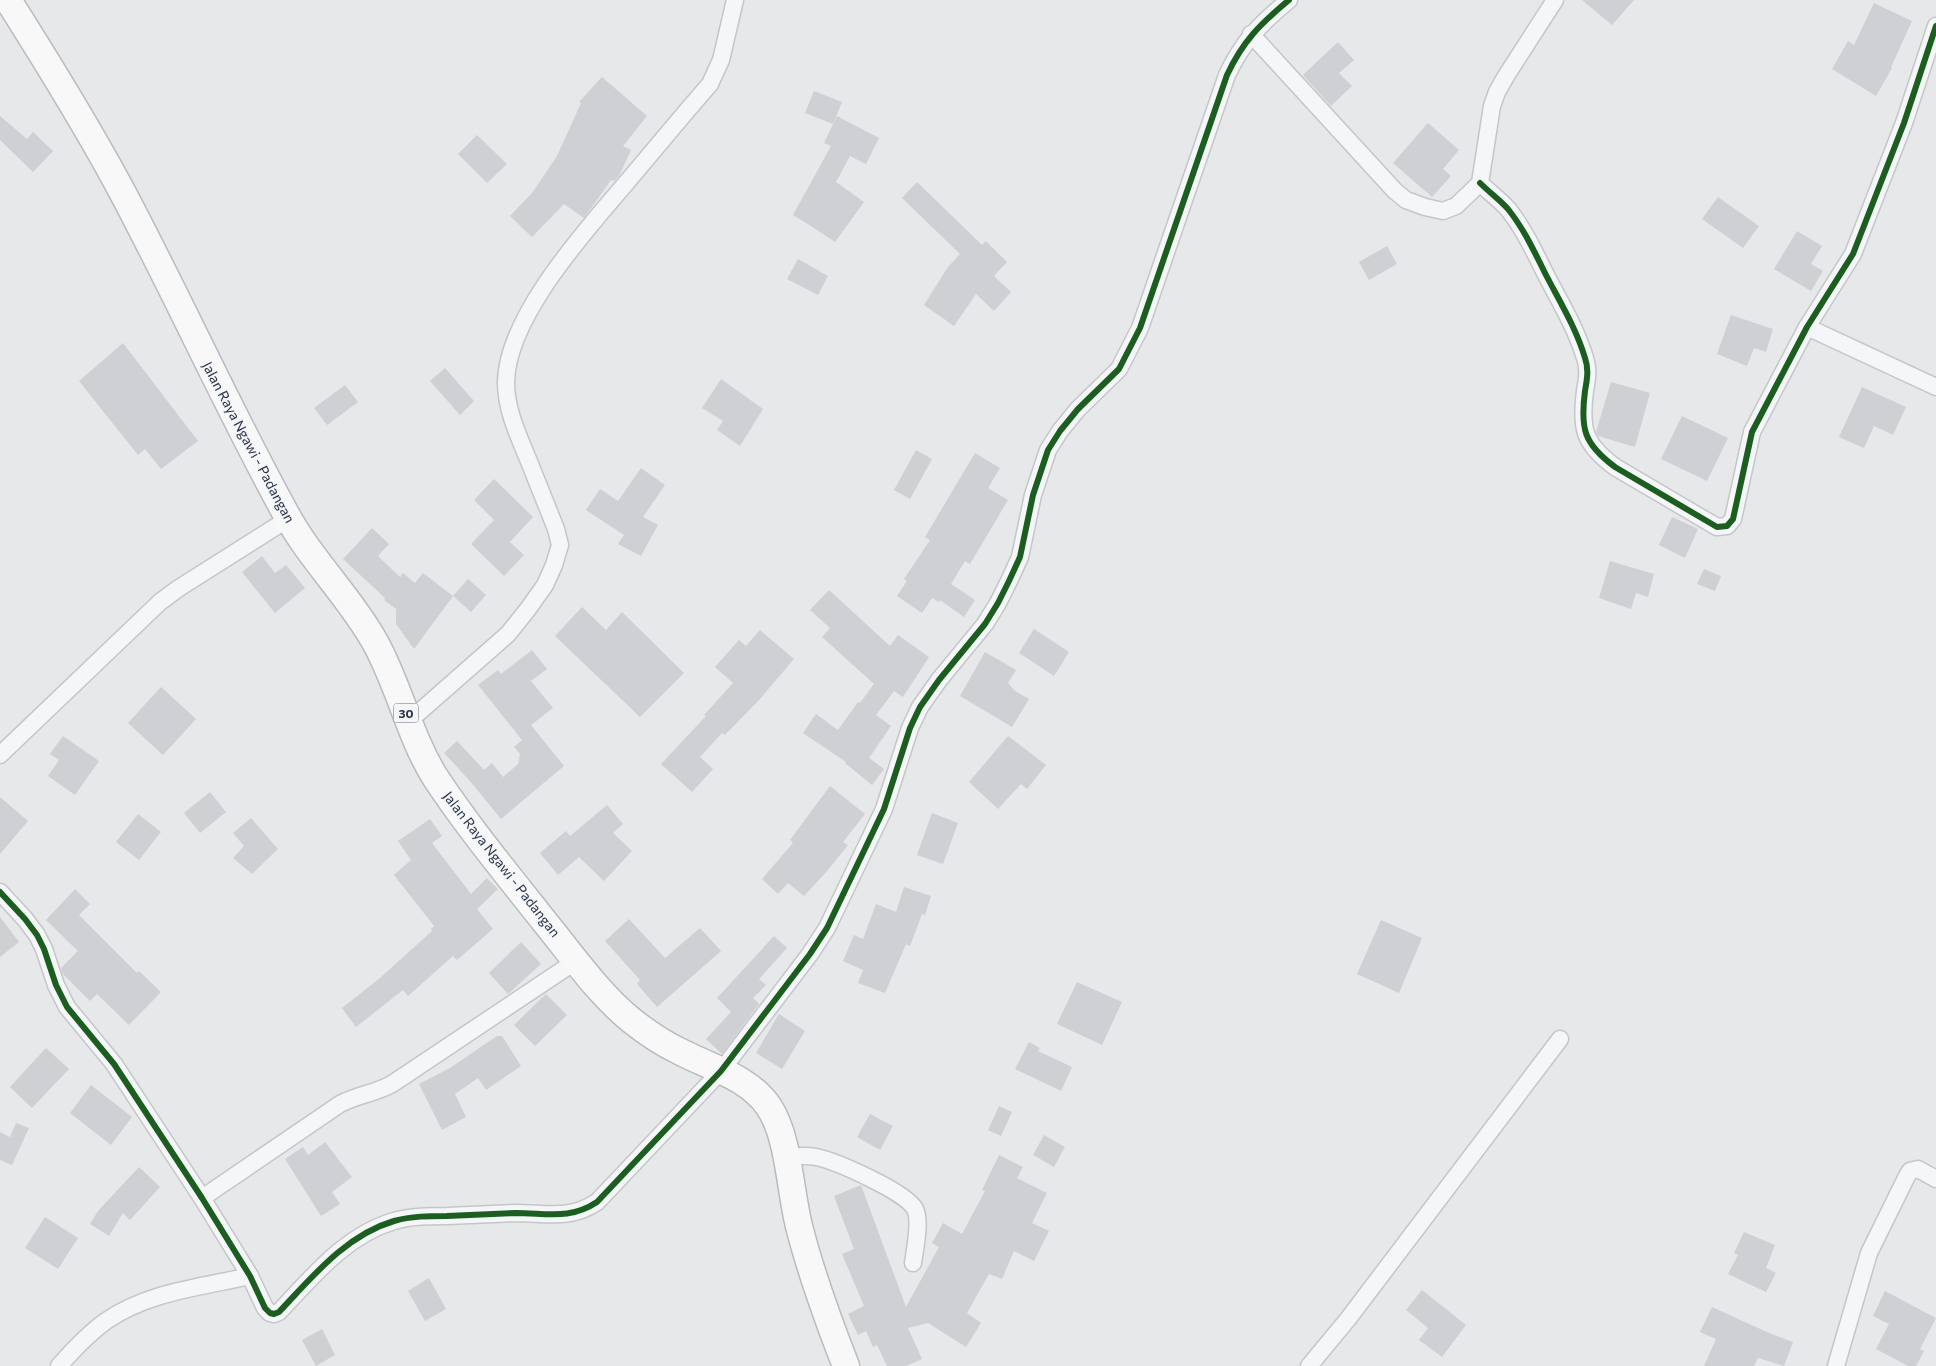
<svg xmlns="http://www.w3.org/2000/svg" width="1936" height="1366" font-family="Commissioner,sans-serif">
  <rect width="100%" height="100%" fill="#e6e8ea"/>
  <g fill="#ced0d3">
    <polygon points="1582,0 1634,0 1612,25"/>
    <polygon points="1874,3 1912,21 1891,67 1892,68 1876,96 1832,69 1848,41 1854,45"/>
    <polygon points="1338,42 1354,60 1339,73 1352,86 1331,106 1303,75"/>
    <polygon points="602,77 647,116 623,146 631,150 619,176 614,181 611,180 584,218 564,204 532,237 510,216 532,193 557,156 581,103 579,102"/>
    <polygon points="814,91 842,102 833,124 805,113"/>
    <polygon points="0,116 27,139 33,132 53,151 33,172 0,140"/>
    <polygon points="837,116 879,138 866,164 850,156 836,182 864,202 835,242 811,226 793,215 831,146 824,143"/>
    <polygon points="1428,123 1459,150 1443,169 1451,176 1432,197 1393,163"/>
    <polygon points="477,135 507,164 487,183 458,154"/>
    <polygon points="917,182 982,245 986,241 1007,262 994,276 1011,292 994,311 976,294 954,326 924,305 948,267 960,254 902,198"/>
    <polygon points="1718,197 1759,226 1743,248 1702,219"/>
    <polygon points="1797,231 1822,246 1811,264 1823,271 1811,291 1774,269"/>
    <polygon points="1387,246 1397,264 1369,280 1359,262"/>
    <polygon points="798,259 828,276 818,295 787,279"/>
    <polygon points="1731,315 1773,329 1766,352 1754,348 1747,366 1717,354"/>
    <polygon points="123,343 198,441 161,469 145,449 138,455 79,381"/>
    <polygon points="445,368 474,401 460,415 430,381"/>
    <polygon points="721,379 763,409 740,446 717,430 723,421 702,408"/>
    <polygon points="1611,382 1650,393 1635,447 1598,436 1596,432"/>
    <polygon points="345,385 358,402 327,425 314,408"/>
    <polygon points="1862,387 1906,407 1893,435 1874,426 1864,448 1839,437"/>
    <polygon points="1682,416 1728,438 1707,481 1661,459"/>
    <polygon points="916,450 932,459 910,499 894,490"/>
    <polygon points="975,453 1000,468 988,488 1008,500 970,564 965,561 951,584 975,600 964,617 940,600 939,602 932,598 922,613 897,596 907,581 904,579 930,540 925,537"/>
    <polygon points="641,468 665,485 643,517 658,525 641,556 618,544 624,535 586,510 600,489 618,501"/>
    <polygon points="494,479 533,517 510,542 524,555 504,576 471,544 494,520 474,500"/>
    <polygon points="1672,517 1698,529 1685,558 1659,545"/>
    <polygon points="372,528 389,544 378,556 400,577 403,573 415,583 423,573 453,596 414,649 396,624 396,609 384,600 385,598 343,559"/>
    <polygon points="262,556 275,573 286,565 305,588 275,613 242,572"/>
    <polygon points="1610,561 1654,574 1648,597 1636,593 1631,609 1599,598"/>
    <polygon points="1704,569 1721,576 1715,591 1697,584"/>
    <polygon points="468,579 486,595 471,612 453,596"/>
    <polygon points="829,590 890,646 898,635 929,657 903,697 894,691 876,715 891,726 869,758 884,769 872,785 845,763 846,762 803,733 816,714 838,730 858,702 860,703 874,684 822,637 830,628 810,610"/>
    <polygon points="582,607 606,630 622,612 684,673 640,717 555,636"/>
    <polygon points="1034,629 1069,652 1054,676 1019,653"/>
    <polygon points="760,630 794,659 759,700 725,735 722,733 700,757 713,769 692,792 661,764 706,716 704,715 733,683 715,667 739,640 746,646"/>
    <polygon points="532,650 547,669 531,681 553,708 531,725 564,766 501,819 470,781 444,753 457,741 484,770 492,763 503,777 518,764 520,754 514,747 522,740 478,685 498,670 501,674"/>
    <polygon points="985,652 1016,670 1008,683 1015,691 1029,699 1012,727 960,696"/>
    <polygon points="161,687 196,719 163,755 128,723"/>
    <polygon points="63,736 99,761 75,795 48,776 59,760 50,754"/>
    <polygon points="1008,736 1046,765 1027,789 1021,784 998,809 969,782"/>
    <polygon points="830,786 865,814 843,842 848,845 828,870 804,896 788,883 778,894 762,879 793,843 790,840"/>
    <polygon points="210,792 226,812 200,833 184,813"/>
    <polygon points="0,797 28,821 0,854"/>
    <polygon points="607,805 623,824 613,833 632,851 604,881 579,857 558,875 540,853 566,831 570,836"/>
    <polygon points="932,813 958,823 943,864 917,855"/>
    <polygon points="138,814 161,832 139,860 116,842"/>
    <polygon points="251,818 278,849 252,874 233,858 244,846 233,833"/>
    <polygon points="430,819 442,836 432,843 471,894 487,878 498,889 477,909 493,929 457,960 453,956 408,996 403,990 356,1027 342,1008 380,978 432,931 431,929 434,926 394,875 411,860 398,841"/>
    <polygon points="904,887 931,896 925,915 922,914 910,946 906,944 885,993 858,983 863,970 843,961 854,935 863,939 876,904 896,912"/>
    <polygon points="75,889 90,904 79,915 137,973 139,971 161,992 129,1025 97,994 90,1001 63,974 61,968 78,951 46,920"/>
    <polygon points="0,917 19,942 0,957"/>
    <polygon points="629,919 665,958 700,928 721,951 657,1007 637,984 640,980 605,941"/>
    <polygon points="1381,920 1422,938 1399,993 1357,974"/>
    <polygon points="774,936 787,948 759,979 766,985 753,998 759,1004 722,1054 706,1039 731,1012 717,998"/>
    <polygon points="521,942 541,964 508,994 489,973"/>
    <polygon points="1077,982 1122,1002 1102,1045 1057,1024"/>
    <polygon points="546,994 567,1015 535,1046 514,1025"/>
    <polygon points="779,1014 805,1031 782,1069 756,1053"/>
    <polygon points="497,1036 502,1036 521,1066 486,1090 478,1078 455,1094 466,1117 442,1130 419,1084 450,1068"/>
    <polygon points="1029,1042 1040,1048 1038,1051 1072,1067 1061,1091 1015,1069"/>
    <polygon points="46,1048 69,1069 32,1108 10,1087"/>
    <polygon points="91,1085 132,1117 111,1145 70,1113"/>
    <polygon points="999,1106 1012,1112 1001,1136 988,1130"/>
    <polygon points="870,1114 893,1126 880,1150 857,1137"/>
    <polygon points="16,1123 29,1128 12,1165 0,1160 0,1132 10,1137"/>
    <polygon points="1044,1135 1065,1147 1054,1167 1033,1155"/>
    <polygon points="325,1142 352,1177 332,1192 340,1204 321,1216 285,1159 303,1147 308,1155"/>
    <polygon points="999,1155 1023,1167 1017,1178 1047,1193 1032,1223 1049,1231 1034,1261 1014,1251 1002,1279 989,1274 967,1313 981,1323 966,1347 928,1323 908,1328 922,1359 906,1366 887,1366 877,1345 873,1347 866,1331 858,1335 848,1314 864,1306 842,1254 854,1249 834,1196 861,1185 906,1307 939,1247 932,1243 943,1223 962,1234 985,1191 982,1190"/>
    <polygon points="139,1167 160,1187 130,1220 123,1213 109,1236 90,1224 98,1211"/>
    <polygon points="45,1217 78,1238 58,1269 25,1248"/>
    <polygon points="1744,1232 1775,1245 1766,1268 1776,1273 1766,1292 1728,1274 1738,1255 1734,1253"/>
    <polygon points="429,1278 446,1309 425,1321 408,1291"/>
    <polygon points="1422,1290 1466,1325 1442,1357 1419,1340 1428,1328 1406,1310"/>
    <polygon points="1885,1291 1936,1318 1920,1349 1924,1351 1916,1366 1908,1366 1876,1349 1889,1324 1873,1316"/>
    <polygon points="1712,1307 1769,1333 1793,1342 1784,1366 1758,1358 1754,1366 1704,1366 1716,1339 1700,1332"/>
    <polygon points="322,1329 335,1355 316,1366 302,1340"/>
  </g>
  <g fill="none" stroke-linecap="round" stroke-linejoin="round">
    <g stroke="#c4c6c8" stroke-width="19">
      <g id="minor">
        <polyline points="1251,34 1395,191 1406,200 1425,207 1443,211 1456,206 1480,183 1492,106 1497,92 1506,76 1555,0"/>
        <path d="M1480,183C1489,192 1500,200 1508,209C1524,229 1535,253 1546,275C1560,302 1576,328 1585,358C1589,369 1587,380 1585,391C1580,429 1584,444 1615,467L1717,527L1727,526L1733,519L1752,432L1807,327L1853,254L1904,123L1936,26"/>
        <polyline points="1807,327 1936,387"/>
        <path d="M409,721L508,634L528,609L545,585L554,565L560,545L556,529C547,506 537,482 528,459C518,435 506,409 506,383C506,318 586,230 627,182C655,149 682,116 710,84L721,60L735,0"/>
        <polyline points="0,755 160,602 179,588 288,519"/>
        <path d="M0,892L25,919L37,935L44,949L56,985L67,1007L114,1064L202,1198L250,1276L265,1308L270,1313L274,1314L279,1312C312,1277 346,1235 394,1221C411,1216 430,1216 447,1216C470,1215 493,1214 516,1213C547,1213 570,1220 597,1202L721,1071L810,954L827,928L884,809L910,728L920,707L939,680L985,624L998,603L1009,581L1020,557L1033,495L1048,450L1060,431L1078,409L1119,369L1140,328L1227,75C1243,41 1260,24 1289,0"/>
        <path d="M786,1157C796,1156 806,1155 816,1157C836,1161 906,1192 915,1209C921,1221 915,1249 913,1263"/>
        <path d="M202,1198L340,1104C357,1095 376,1093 392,1084L576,961"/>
        <path d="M59,1366C73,1350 88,1334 106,1321C148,1292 201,1287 250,1276"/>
        <polyline points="1309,1366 1348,1319 1560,1039"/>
        <polyline points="1836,1366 1869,1253 1907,1176 1910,1171 1918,1169 1936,1179"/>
      </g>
    </g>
    <g stroke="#b8bbbf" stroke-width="29">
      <path id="trunk" d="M8,0C46,60 84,121 118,184C176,292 226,405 286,514C310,559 350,597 375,642C399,685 409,735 435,777C468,827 507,874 544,921C571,954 598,993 631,1020C646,1032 662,1043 679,1051C709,1067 749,1077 769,1107C789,1137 790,1191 799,1226C811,1274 828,1320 846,1366"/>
    </g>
    <use href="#minor" stroke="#f5f6f7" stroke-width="16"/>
    <use href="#trunk" stroke="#f8f8f8" stroke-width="26"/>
    <g stroke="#f4f6f9" stroke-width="9">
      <g id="cycleway">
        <path d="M1480,183C1489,192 1500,200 1508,209C1524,229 1535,253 1546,275C1560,302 1576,328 1585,358C1589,369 1587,380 1585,391C1580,429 1584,444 1615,467L1717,527L1727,526L1733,519L1752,432L1807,327L1853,254L1904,123L1936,26"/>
        <path d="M0,892L25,919L37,935L44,949L56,985L67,1007L114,1064L202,1198L250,1276L265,1308L270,1313L274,1314L279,1312C312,1277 346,1235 394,1221C411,1216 430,1216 447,1216C470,1215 493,1214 516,1213C547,1213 570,1220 597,1202L721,1071L810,954L827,928L884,809L910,728L920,707L939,680L985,624L998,603L1009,581L1020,557L1033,495L1048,450L1060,431L1078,409L1119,369L1140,328L1227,75C1243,41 1260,24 1289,0"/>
      </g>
    </g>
    <use href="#cycleway" stroke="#1b5e20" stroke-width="6"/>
  </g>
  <g text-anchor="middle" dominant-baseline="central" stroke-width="4" stroke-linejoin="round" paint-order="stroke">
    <rect fill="#f4f6f9" stroke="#676e7b" stroke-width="1" x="393.5" y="703.5" width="25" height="19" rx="4"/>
    <g font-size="12" font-weight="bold" fill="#2b3445">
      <text x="406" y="713">30</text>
    </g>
    <g font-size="14" fill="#2b3445" stroke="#f4f6f9">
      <text transform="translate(249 442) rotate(62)">Jalan Raya Ngawi - Padangan</text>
      <text transform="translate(502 864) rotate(52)">Jalan Raya Ngawi - Padangan</text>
    </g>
  </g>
</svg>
